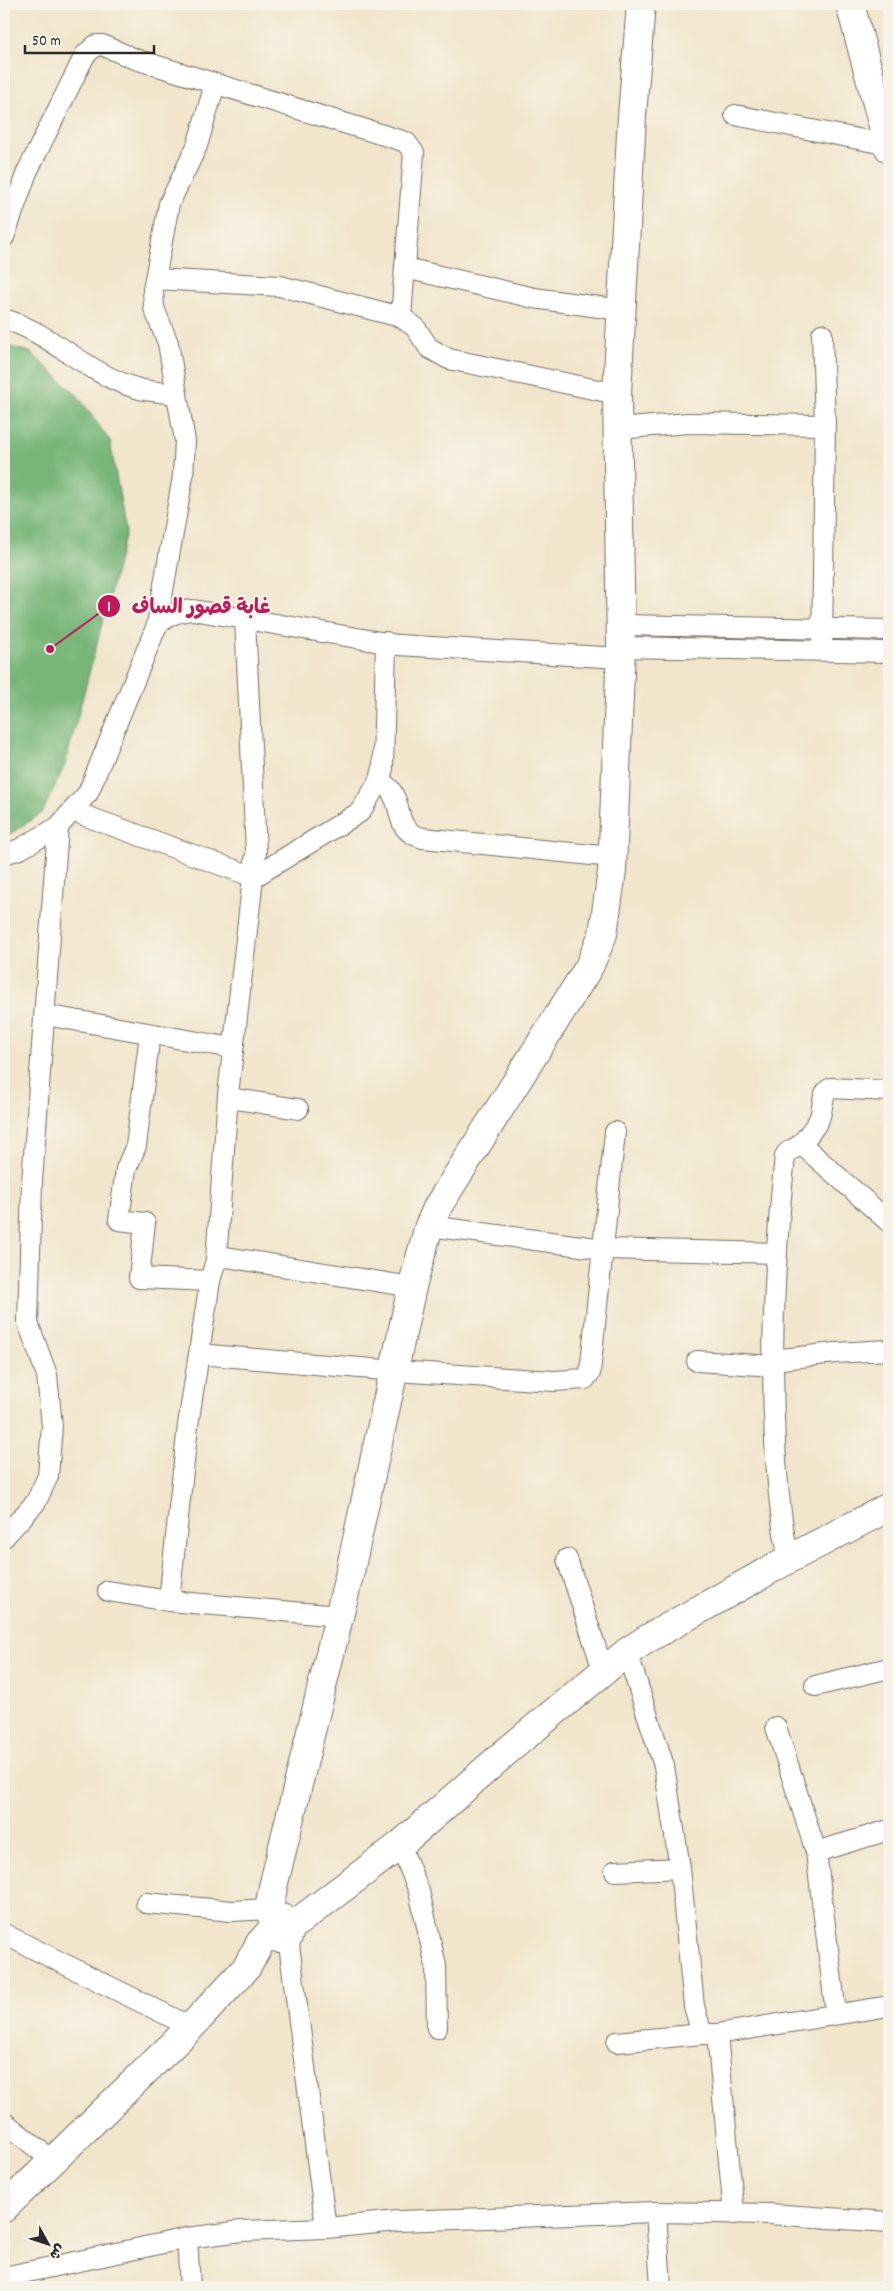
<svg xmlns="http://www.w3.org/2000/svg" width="893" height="2291" font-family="Dekko,'Playpen Sans Arabic',sans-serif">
  <rect width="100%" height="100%" fill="#f7f3e8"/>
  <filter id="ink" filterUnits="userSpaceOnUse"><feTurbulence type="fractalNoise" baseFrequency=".02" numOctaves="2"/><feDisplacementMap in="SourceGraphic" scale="10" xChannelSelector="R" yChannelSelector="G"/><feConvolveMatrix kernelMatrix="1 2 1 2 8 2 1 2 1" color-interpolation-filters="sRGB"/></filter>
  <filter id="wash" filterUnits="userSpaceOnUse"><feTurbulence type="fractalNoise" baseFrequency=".0096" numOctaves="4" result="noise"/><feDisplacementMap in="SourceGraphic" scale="20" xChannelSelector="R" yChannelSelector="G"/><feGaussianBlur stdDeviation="1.12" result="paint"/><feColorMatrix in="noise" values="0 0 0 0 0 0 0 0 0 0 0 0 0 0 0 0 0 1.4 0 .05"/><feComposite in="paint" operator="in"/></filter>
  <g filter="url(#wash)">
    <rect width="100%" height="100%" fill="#f1e5cb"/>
    <polygon fill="#77b678" stroke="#517052" points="4,345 30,352 77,395 110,441 126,532 65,765 42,813 4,838"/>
  </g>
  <g filter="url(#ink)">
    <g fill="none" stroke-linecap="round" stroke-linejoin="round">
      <g stroke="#706c63" stroke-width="22">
        <g id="street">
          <polyline points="735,115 889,145"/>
          <polyline points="4,237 27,172 85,55 96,45 102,45 135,59 406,142 414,153 401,317"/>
          <polyline points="405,268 534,298 621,310"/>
          <polyline points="155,279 280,286 401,317 415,327 429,348 449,359 617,394"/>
          <path d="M4,319C52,333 87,374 136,388C149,392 163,392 177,394"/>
          <polyline points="822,334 825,425 822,650"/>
          <polyline points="618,429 688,423 825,425"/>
          <polyline points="245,619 256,852 228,1095 236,1099 298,1109"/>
          <polyline points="157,625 183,476 185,441 168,343 154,308 153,290 169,204 197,146 215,84"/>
          <polyline points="620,625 889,630"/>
          <polyline points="621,647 889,652"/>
          <path d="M380,780C383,784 389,787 391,791C405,811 393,830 423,838L612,857"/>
          <polyline points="72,811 254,877 360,812 380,780 383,768 386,642"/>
          <path d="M4,854L20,849L58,827L88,793L157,625C169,615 178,611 193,610L398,645L620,658"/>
          <polyline points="45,1015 233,1048"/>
          <polyline points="150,1034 136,1146 126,1169 119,1220 145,1223 139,1278 210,1281"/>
          <polyline points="801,1144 889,1222"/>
          <polyline points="429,1226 604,1249 777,1253"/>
          <polyline points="216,1260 228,1095"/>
          <polyline points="199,1354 395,1371 554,1381 585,1379 590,1373 615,1132"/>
          <polyline points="773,1360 835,1353 889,1350"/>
          <polyline points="697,1361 773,1366"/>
          <polyline points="4,1537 36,1502 48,1476 52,1426 47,1375 28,1323 32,1182 58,827"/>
          <polyline points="567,1559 603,1670"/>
          <path d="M789,1559C780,1520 777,1481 775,1442C770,1346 775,1251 785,1156C788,1149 794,1150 800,1145C806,1139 812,1130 817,1123C825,1112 819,1094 831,1088L889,1091"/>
          <polyline points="108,1591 169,1601 339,1616"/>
          <polyline points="169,1601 188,1425 210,1281 216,1260 226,1257 412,1287"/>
          <polyline points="627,1652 664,1766 680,1868 694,2006 702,2034 717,2034 889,2006"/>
          <polyline points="815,1686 889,1668"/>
          <polyline points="776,1727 816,1852 836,2014"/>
          <polyline points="400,1845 419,1891 436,1966 437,2028"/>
          <polyline points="816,1852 889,1830"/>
          <polyline points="615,1871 680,1868"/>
          <polyline points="146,1903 232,1911 269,1909"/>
          <polyline points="4,1934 191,2027"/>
          <polyline points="288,1937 326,2228"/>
          <polyline points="717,2034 734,2214"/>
          <polyline points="617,2042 702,2034"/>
          <polyline points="4,2122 53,2161"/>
          <polyline points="656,2212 661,2287"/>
          <polyline points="187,2238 190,2287"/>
          <polyline points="4,2277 187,2238 242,2231 326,2228 398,2221 656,2212 769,2214 889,2222"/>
        </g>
      </g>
      <g stroke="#706c63" stroke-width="30">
        <g id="secondary">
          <polyline points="850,4 889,148"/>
          <polyline points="274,1921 284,1919 291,1927 288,1937 278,1938 271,1931 274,1921 269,1909 273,1887 349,1576 412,1287 429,1226 438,1206 589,967 603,934 612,871 621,647 617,394 632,116 641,4"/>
          <polyline points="291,1927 400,1845 507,1751 627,1652 647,1639 789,1559 889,1507"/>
          <polyline points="4,2208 191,2027 247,1967 260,1943 271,1931"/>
        </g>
      </g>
      <use href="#street" stroke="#fff" stroke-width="20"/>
      <use href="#secondary" stroke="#fff" stroke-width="28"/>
    </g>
  </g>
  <path fill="none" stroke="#c2185b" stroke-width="2" d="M50 649L109 606"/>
  <g fill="#c2185b" stroke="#f7f3e8" stroke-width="2">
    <circle cx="50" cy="649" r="5"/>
    <circle cx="109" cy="606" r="12"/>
  </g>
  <g font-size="15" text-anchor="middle" font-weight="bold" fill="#fff">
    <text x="109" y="611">1</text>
  </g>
  <g font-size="20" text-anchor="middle" font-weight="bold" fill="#c2185b" stroke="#f7f3e8" stroke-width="4" stroke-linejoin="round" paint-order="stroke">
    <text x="201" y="613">غابة قصور الساف</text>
  </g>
  <rect width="893" height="2291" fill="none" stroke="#f7f3e8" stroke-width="20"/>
  <g transform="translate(48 2244) rotate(130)" stroke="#f7f3e8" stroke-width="4" paint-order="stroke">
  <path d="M0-4L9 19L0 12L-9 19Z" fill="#2b2b2b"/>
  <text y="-8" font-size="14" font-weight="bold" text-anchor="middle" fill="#2b2b2b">ش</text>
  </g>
  <path d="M25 45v8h129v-8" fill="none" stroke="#2b2b2b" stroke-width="2.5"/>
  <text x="32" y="45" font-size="15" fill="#2b2b2b" stroke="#f7f3e8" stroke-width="4" paint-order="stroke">50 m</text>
</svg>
